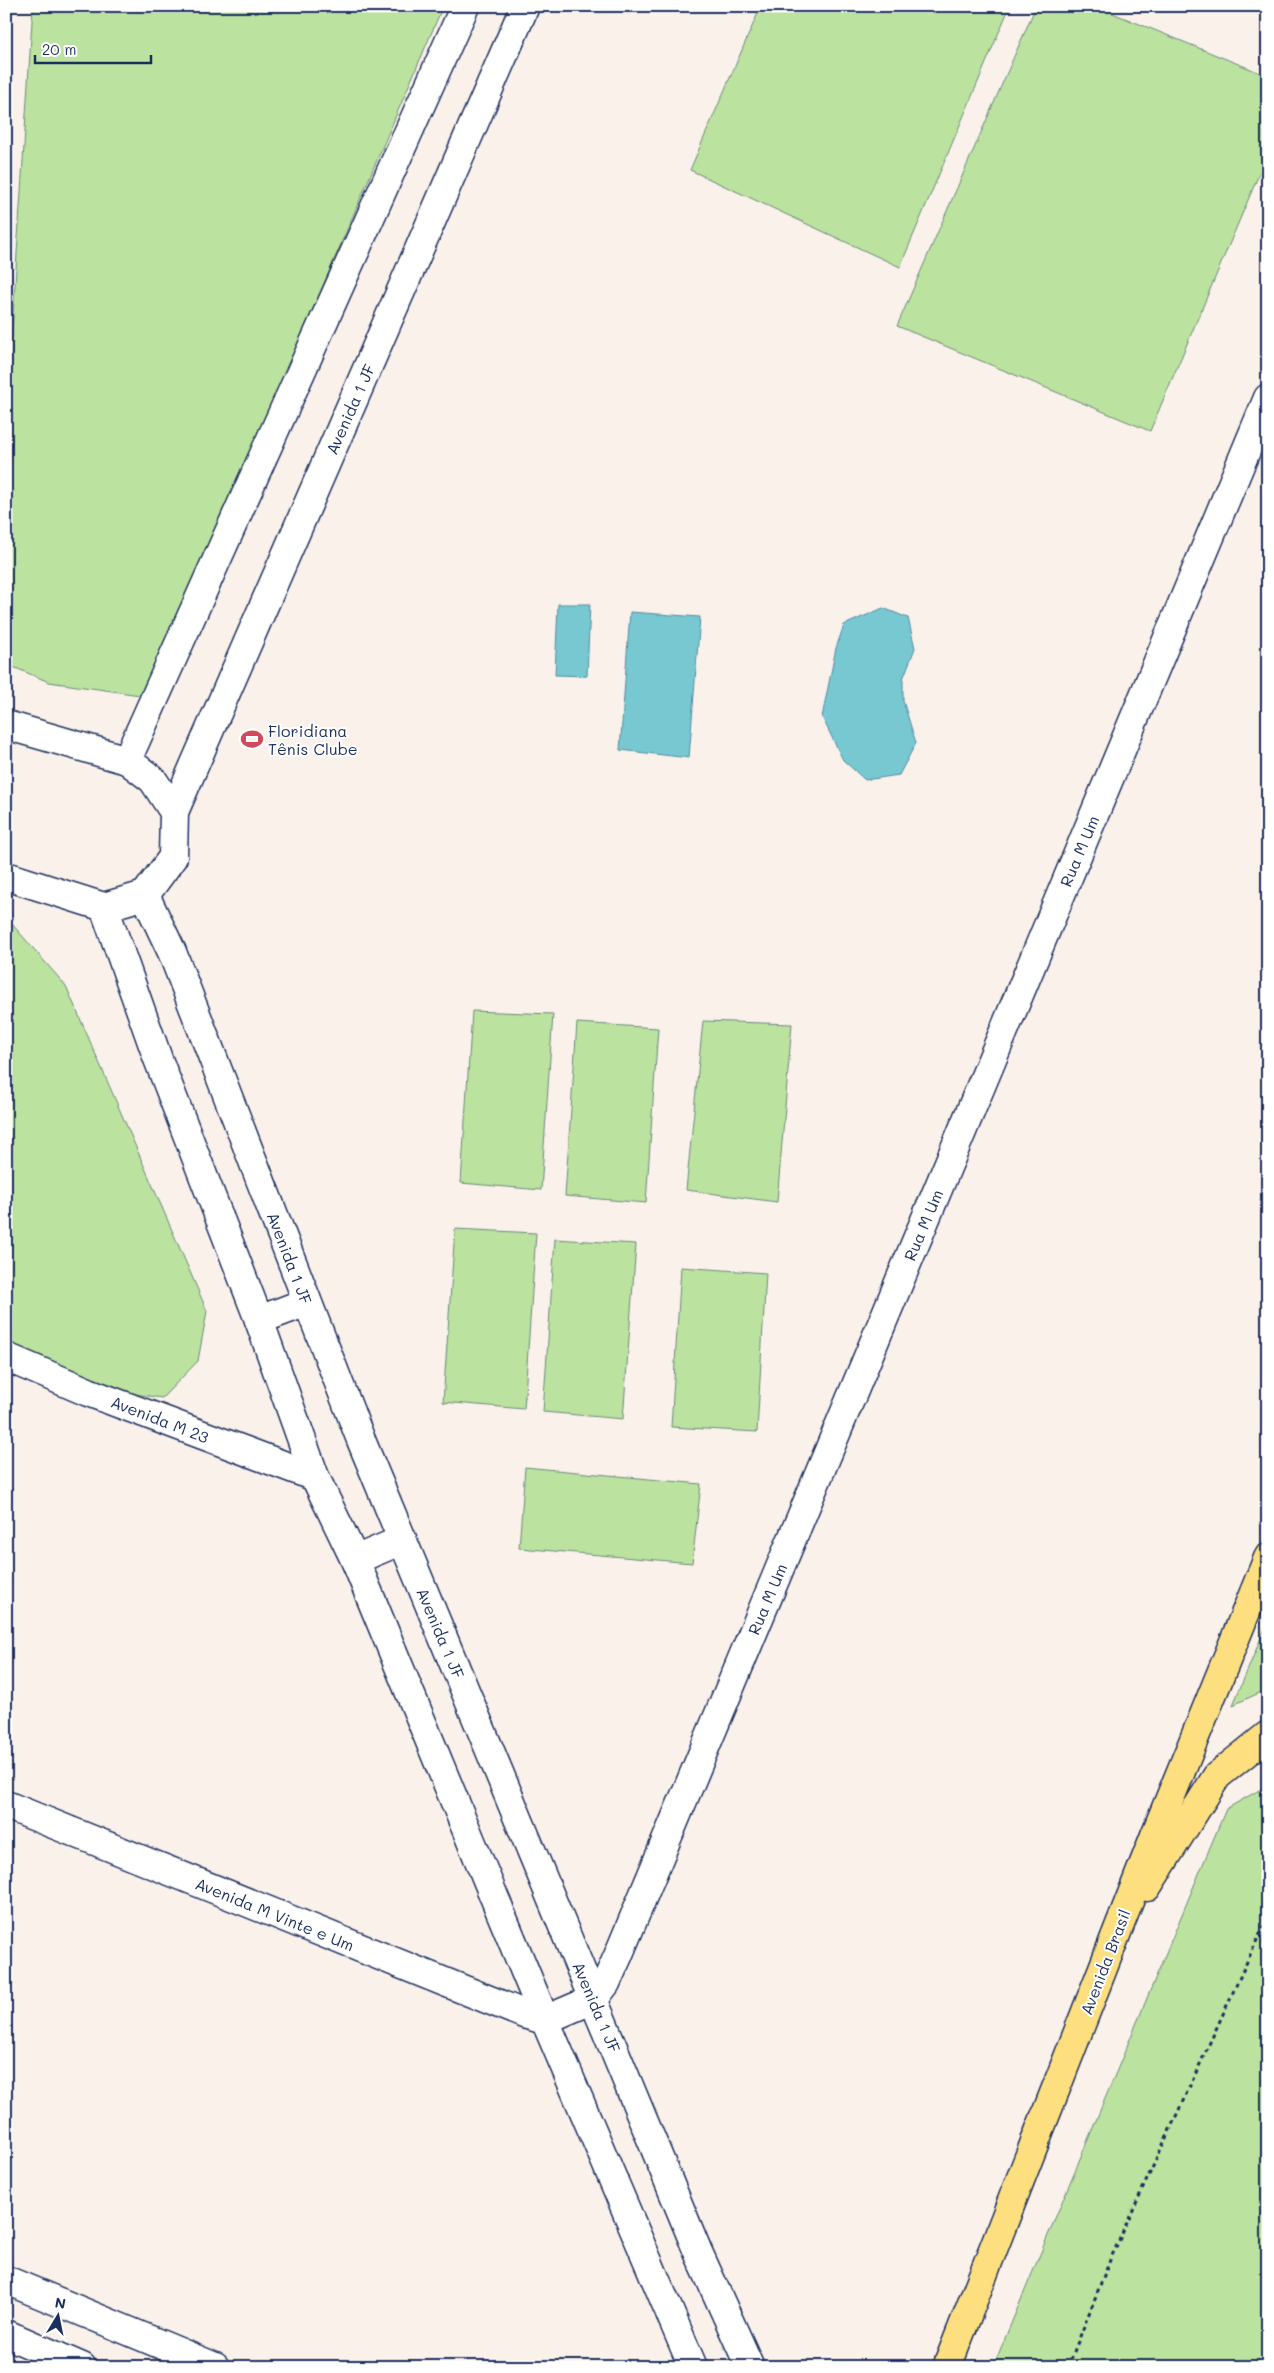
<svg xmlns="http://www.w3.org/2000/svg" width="1274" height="2373" font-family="Mali,sans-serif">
  <rect width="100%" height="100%" fill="#faf1ea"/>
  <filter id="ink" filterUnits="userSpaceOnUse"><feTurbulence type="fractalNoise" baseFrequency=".02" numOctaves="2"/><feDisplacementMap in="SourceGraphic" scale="10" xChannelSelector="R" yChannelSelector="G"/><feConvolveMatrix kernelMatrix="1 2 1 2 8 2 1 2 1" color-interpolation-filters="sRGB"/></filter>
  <g filter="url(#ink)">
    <g fill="#bbe29e" stroke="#6b887e">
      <polygon points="33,6 443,6 147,696 49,682 6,664 6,424"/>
      <polygon points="761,6 1010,6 900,267 690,170"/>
      <polygon points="1036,6 1095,6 1268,76 1268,153 1150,431 897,326"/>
      <polygon points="6,921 11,923 66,986 207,1311 198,1361 162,1398 113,1391 6,1347"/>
      <polygon points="472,1011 553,1014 541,1190 461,1183"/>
      <polygon points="703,1021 792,1024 777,1202 686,1190"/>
      <polygon points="577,1023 658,1028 646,1203 565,1196"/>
      <polygon points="455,1229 536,1233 524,1409 443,1402"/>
      <polygon points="555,1239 636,1244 623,1419 543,1412"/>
      <polygon points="681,1267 766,1273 757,1432 671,1427"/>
      <polygon points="525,1467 701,1484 692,1563 519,1548"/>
      <polygon points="1268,1621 1268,1689 1233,1705"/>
      <polygon points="1268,1785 1268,2367 993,2367 1226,1809"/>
    </g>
    <g fill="#77c8d1" stroke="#528ba3">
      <polygon points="558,604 590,604 587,676 555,675"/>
      <polygon points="883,608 908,618 915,648 903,679 903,701 916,743 899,775 865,780 843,760 822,717 836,648 844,625"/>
      <polygon points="630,612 700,617 689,758 620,750"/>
    </g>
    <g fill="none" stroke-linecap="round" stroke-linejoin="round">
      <g stroke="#1b2f5e" stroke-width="31">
        <g id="minor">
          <polyline points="6,725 127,760 153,780 174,812 173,857 145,895 104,907 6,876"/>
          <polyline points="127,760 465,6"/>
          <polyline points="174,812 525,6"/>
          <polyline points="145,895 172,952 361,1440 698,2252 750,2367"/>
          <polyline points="104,907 158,1059 259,1320 315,1477 355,1560 545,2020 693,2367"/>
          <polyline points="259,1320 307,1302"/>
          <polyline points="6,1357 88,1392 315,1477"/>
          <polyline points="355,1560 402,1540"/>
          <polyline points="6,1805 524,2014 545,2020 594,1999 606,1983 618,1956 1268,398"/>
          <polyline points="6,2280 215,2367"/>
          <polyline points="6,2334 82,2367"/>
        </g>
      </g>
      <g stroke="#1b2f5e" stroke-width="31">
        <g id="major">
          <polyline points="1147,1887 1217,1776 1268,1735"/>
          <polyline points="947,2367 1155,1835 1268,1558"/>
        </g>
      </g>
      <polyline stroke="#1b2f5e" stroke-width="3" stroke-dasharray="4 4" stroke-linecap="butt" points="1068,2367 1110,2260 1268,1916"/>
      <use href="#minor" stroke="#fff" stroke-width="28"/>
      <use href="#major" stroke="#fedf80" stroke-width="28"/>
    </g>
  </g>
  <defs>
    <g id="stadium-bare" transform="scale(1.725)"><path d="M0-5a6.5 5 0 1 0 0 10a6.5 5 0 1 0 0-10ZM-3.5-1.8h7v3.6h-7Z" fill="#d1495b" stroke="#fff" stroke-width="2.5" paint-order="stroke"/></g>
  </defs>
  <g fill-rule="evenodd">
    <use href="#stadium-bare" x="252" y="739"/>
  </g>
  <g text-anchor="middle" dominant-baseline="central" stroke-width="4" stroke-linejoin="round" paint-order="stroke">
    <g font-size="16" fill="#1b2f5e" stroke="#fff">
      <text transform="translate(350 409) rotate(-66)">Avenida 1 JF</text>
      <text transform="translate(1079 851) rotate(-67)">Rua M Um</text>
      <text transform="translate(923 1225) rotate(-67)">Rua M Um</text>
      <text transform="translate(290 1258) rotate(69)">Avenida 1 JF</text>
      <text transform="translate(160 1419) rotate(21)">Avenida M 23</text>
      <text transform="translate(767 1599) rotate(-67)">Rua M Um</text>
      <text transform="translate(441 1633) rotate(67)">Avenida 1 JF</text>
      <text transform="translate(275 1914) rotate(22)">Avenida M Vinte e Um</text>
      <text transform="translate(1105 1962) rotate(-69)">Avenida Brasil</text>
      <text transform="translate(597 2007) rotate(67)">Avenida 1 JF</text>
    </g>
    <g font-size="16" fill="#1b2f5e" stroke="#fff" text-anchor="start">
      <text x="268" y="730">Floridiana<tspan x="268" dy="18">Tênis Clube</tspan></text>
    </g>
  </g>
  <rect width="1274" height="2373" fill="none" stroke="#fff" stroke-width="25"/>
  <rect x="12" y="12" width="1249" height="2348" fill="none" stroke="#1b2f5e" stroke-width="2" filter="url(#ink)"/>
  <g transform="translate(58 2316) rotate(10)" stroke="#ffffff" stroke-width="4" paint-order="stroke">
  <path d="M0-4L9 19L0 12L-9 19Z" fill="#1b2f5e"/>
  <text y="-8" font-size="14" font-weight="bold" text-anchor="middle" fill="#1b2f5e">N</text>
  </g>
  <path d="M35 55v8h116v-8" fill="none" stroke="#1b2f5e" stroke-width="2.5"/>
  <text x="42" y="55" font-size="15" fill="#1b2f5e" stroke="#ffffff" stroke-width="4" paint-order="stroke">20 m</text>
</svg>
